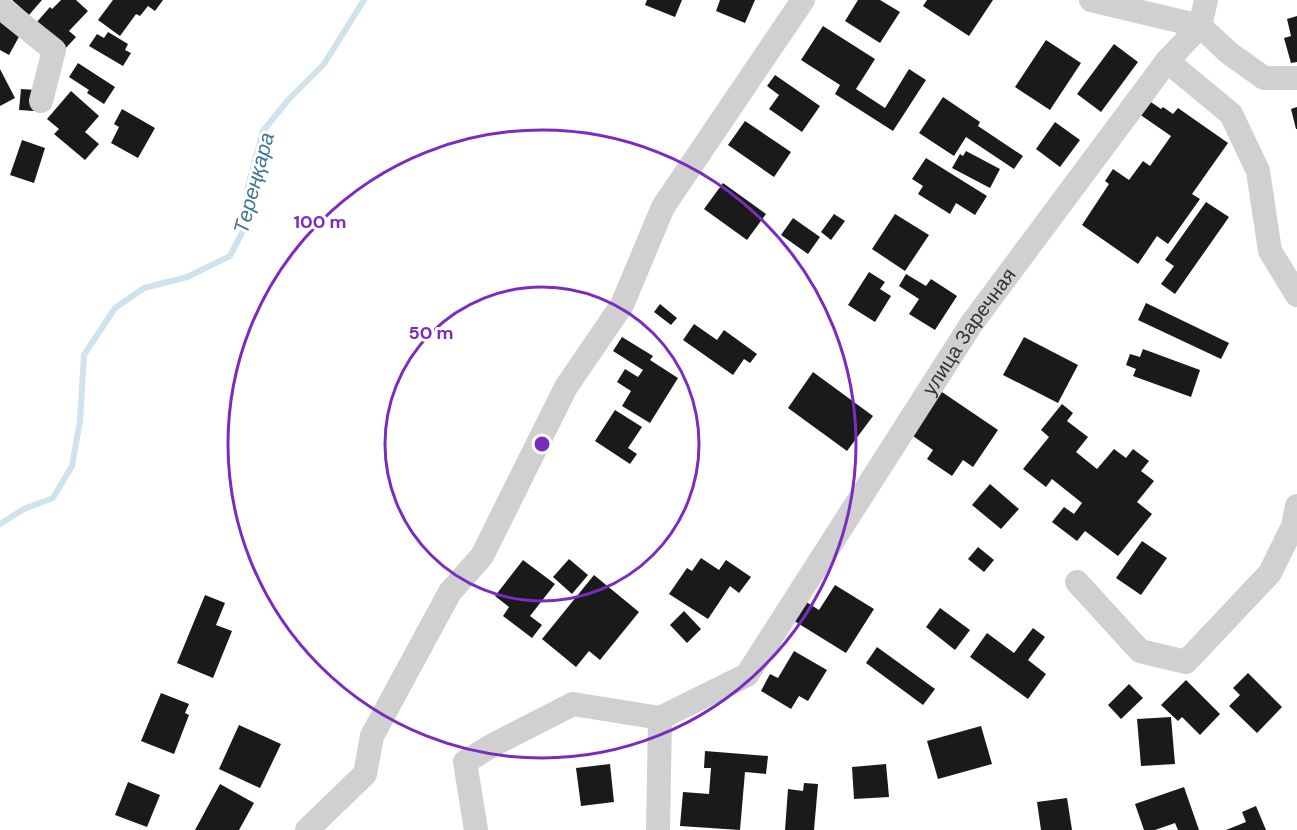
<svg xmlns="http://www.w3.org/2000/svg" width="1297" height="830" font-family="'DM Sans',sans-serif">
  <rect width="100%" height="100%" fill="#fff"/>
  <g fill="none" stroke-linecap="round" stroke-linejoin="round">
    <polyline stroke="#cfe2ee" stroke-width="6" points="0,524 24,509 53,498 72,466 80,421 84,355 115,308 144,288 187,277 230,256 245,227 248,186 263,131 289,99 324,64 364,0"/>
  </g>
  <g fill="#1a1a1a">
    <polygon points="12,0 42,0 29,15"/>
    <polygon points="61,0 76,0 88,11 69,31 76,37 64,50 36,23 50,7 52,9"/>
    <polygon points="113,0 163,0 155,11 148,6 140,16 136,14 120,36 98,20"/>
    <polygon points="647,0 682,0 675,17 645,5"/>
    <polygon points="720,0 755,0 745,23 716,11"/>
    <polygon points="858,0 880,0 900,12 880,43 845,21"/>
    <polygon points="927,0 993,0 969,36 923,6"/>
    <polygon points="1297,16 1297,62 1291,63 1284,38 1291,36 1287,19"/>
    <polygon points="0,21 21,33 9,55 0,50"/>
    <polygon points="823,26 875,59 856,89 885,108 909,69 926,80 893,131 835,94 840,85 801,60"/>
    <polygon points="108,32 128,44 125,50 131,53 123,66 89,46 97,34 104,38"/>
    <polygon points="1046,40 1081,63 1050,110 1015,87"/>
    <polygon points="1114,44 1138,62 1101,112 1077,94"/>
    <polygon points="78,63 115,87 104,104 87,93 89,90 69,77"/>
    <polygon points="0,69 15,98 0,106"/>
    <polygon points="775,75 820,106 802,132 769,109 779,95 767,86"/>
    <polygon points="21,89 36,90 34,111 19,110"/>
    <polygon points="71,91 99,116 85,132 99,144 85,160 54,134 59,129 47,119"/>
    <polygon points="1142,96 1161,109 1163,107 1173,114 1178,108 1228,143 1192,194 1200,199 1168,244 1157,236 1138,264 1082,225 1109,184 1105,181 1113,169 1129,180 1143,161 1150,166 1171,136 1132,109"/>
    <polygon points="943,97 980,122 978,126 1023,156 1014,169 966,137 954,156 919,133"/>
    <polygon points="1297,107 1297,129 1296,129 1291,109"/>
    <polygon points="122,109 155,128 138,158 111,143 119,127 114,124"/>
    <polygon points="745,121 791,152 774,177 728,145"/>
    <polygon points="1055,122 1080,140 1060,167 1036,149"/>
    <polygon points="22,140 45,148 34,183 10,175"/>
    <polygon points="966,151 1000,169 990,188 952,168 960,154 963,156"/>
    <polygon points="926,158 987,196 975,215 956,203 950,214 918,194 923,186 912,179"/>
    <polygon points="723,183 766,214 747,240 704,209"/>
    <polygon points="1206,202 1229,217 1175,294 1161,284 1174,266 1165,260"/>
    <polygon points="834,214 845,221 831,240 821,232"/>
    <polygon points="895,214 929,235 905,271 872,249"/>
    <polygon points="793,218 820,237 808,254 781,235"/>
    <polygon points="869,272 885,282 880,289 891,296 875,322 848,305"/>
    <polygon points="906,274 926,286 931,279 957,296 935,330 909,314 919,299 899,286"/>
    <polygon points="1146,303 1229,343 1221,359 1138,320"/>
    <polygon points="660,304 677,318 671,325 654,312"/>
    <polygon points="694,324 717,340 724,330 757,354 750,363 744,359 733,375 683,340"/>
    <polygon points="622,337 653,356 650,360 678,378 650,423 622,406 631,391 617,382 625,369 638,377 643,370 613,351"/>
    <polygon points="1024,337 1078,365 1058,403 1003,375"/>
    <polygon points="1143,349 1200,370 1191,397 1133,376 1136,369 1126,365 1130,354 1140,357"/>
    <polygon points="813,372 873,416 847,451 788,408"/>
    <polygon points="939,390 998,430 973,467 963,460 952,476 927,459 933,450 910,434"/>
    <polygon points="1062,404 1073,413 1067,421 1088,437 1076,452 1097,469 1114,449 1126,458 1133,449 1149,461 1141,471 1154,481 1137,502 1152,514 1118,556 1085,531 1077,541 1052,522 1064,507 1074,514 1082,503 1052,479 1046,487 1023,469 1049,437 1041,430"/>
    <polygon points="615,410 642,427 628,448 637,454 630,464 595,441"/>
    <polygon points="990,484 1019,509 1001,529 972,505"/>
    <polygon points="1142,541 1167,558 1141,595 1116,578"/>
    <polygon points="978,547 994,560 984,572 968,559"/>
    <polygon points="701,558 719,570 726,560 751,577 739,593 730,586 708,619 669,594 687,568 692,571"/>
    <polygon points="569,559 588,575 572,594 553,577"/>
    <polygon points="523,560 555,584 530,616 542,625 532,638 503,616 509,607 495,596"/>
    <polygon points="594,575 639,612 600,660 589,651 576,667 542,639"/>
    <polygon points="835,585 874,609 846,653 791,619 803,600 819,610"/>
    <polygon points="205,595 225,603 216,625 232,631 213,678 177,663"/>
    <polygon points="940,608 970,630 955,650 926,627"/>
    <polygon points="684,611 701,629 687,643 670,625"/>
    <polygon points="1033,628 1045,637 1028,660 1046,674 1028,699 970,657 987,633 1014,653"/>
    <polygon points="877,647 935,689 923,705 866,663"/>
    <polygon points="794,651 827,670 808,701 799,696 791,709 761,691 770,674 778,678"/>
    <polygon points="1248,673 1282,707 1257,733 1229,706 1240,695 1233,688"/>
    <polygon points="1186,680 1220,714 1200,735 1182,717 1178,721 1161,705"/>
    <polygon points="1129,684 1143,698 1121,719 1108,705"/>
    <polygon points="161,693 189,704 185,713 189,715 174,754 141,741"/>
    <polygon points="1171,717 1175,764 1141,766 1137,719"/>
    <polygon points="239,725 281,744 260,788 219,769"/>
    <polygon points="981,726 992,764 938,779 927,741"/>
    <polygon points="705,751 768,756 766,774 745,772 740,830 680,826 683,792 709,794 711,768 704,768"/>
    <polygon points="610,764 614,802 581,806 576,768"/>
    <polygon points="886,764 889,797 854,799 852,767"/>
    <polygon points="128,782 160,795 147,827 115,815"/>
    <polygon points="804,783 818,784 814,830 785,830 788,789 803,791"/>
    <polygon points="220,784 254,803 239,830 195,830"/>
    <polygon points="1184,787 1199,830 1178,830 1175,823 1155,830 1144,830 1135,804"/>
    <polygon points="1067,798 1072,830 1041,830 1037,802"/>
    <polygon points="1256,806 1266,830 1226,830 1246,822 1242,812"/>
  </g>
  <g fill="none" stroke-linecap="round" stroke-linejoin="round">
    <g stroke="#d0d0d0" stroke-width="24">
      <polyline points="1091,0 1200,26 1229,53 1264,78 1297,78"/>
      <polyline points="0,7 54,50 41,101"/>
      <polyline points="1167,61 1231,114 1258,171 1270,251 1297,295"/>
      <polyline points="1077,582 1140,651 1186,662 1270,573 1293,526 1297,506"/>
      <polyline points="307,830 365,774 372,736 450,592 482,556 566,387 622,305 663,207 803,0"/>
      <polyline points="476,830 465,762 491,746 573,704 660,718"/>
      <path id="s1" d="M658,830L660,718L747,675L972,323L1167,61L1200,26L1206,0"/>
    </g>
  </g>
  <g fill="none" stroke="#7b2cbf" stroke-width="3">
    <circle cx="542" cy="444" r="157"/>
    <circle cx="542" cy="444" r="314"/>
  </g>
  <g text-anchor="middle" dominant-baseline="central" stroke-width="6" stroke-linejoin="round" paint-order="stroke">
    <g font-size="20" fill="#333" stroke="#fff">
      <text stroke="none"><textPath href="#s1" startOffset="618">улица Заречная</textPath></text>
    </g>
    <g font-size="21" font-style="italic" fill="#3f7597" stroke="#fff">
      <text transform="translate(254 183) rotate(-75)">Тереңқара</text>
    </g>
  </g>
  <circle cx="542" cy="444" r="9" fill="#7b2cbf" stroke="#fff" stroke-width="3"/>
  <g font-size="18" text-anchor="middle" font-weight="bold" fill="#7b2cbf" stroke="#fff" stroke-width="6" stroke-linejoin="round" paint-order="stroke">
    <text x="320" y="228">100 m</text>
    <text x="431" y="339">50 m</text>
  </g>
</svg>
